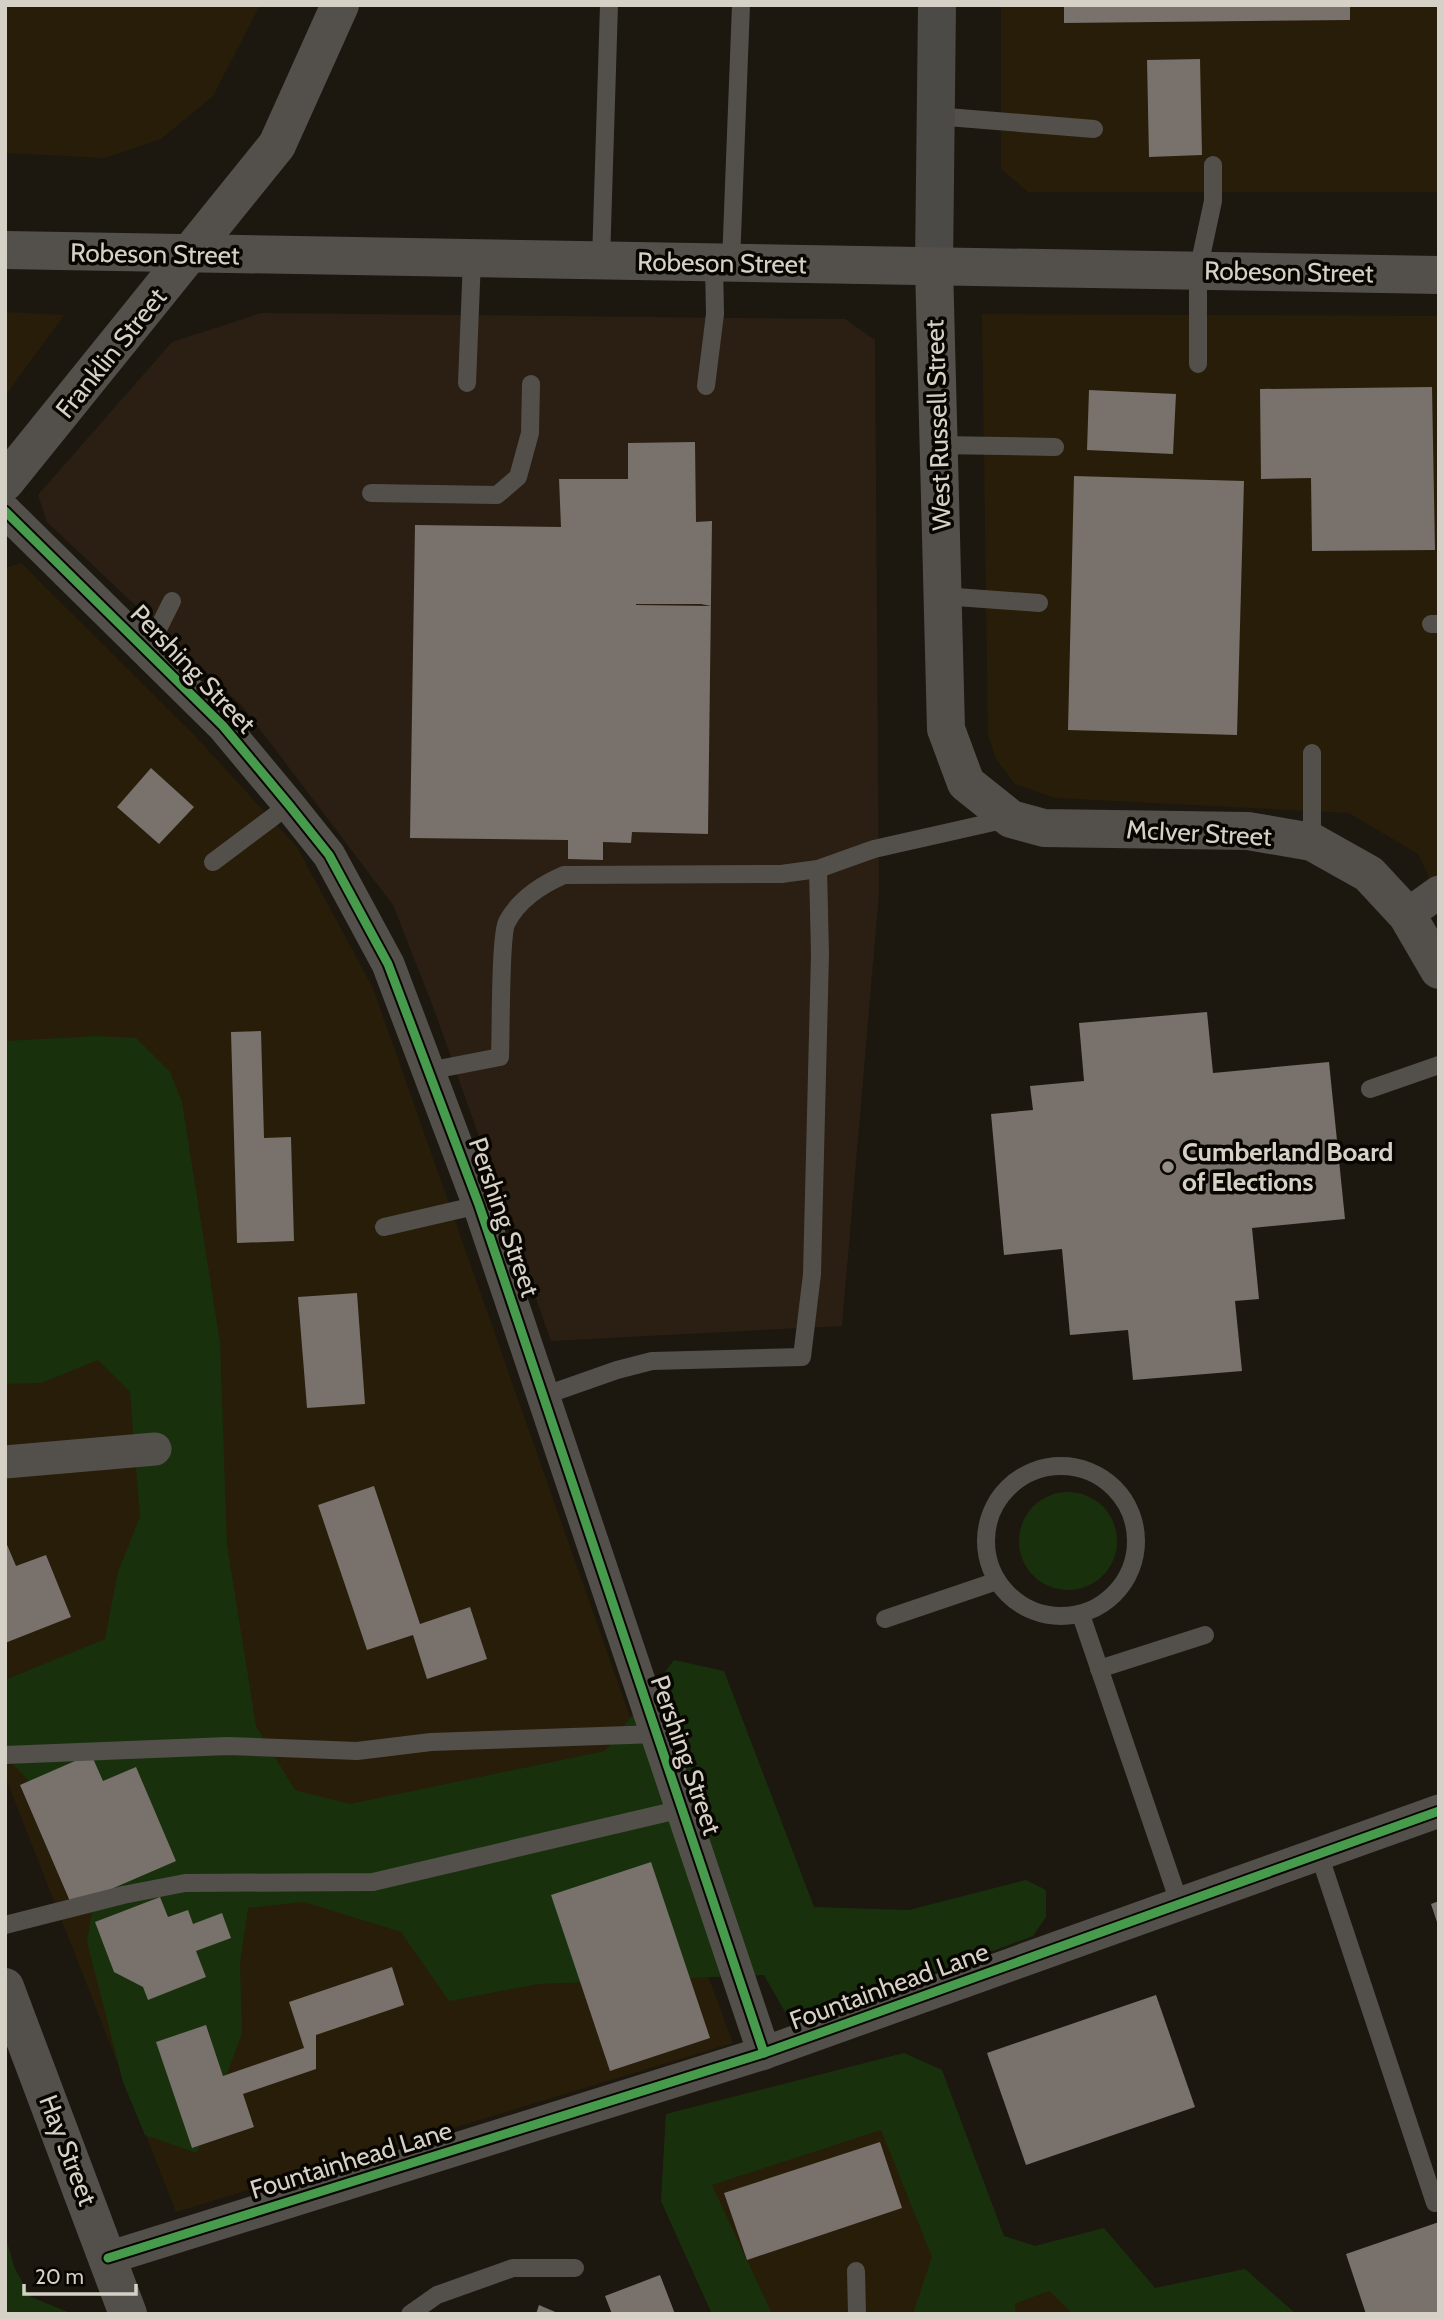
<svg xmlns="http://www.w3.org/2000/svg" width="1444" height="2319" font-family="Cabin,sans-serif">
  <rect width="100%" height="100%" fill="#1c1810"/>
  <g fill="#281d08">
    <polygon points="5,5 260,5 213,96 161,139 105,158 5,153"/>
    <polygon points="1001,5 1439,5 1439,192 1028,192 1001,169"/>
    <polygon points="5,312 64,315 5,396"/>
    <polygon points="982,314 1439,316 1439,897 1418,854 1349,813 1055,798 1015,784 996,759 988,735"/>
    <polygon points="21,563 196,737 297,847 373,988 630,1717 708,1976 733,2043 176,2212 5,1776 5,568"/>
    <polygon points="904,2053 1015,2304 1049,2290 1073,2314 712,2314 661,2201 666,2114"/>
  </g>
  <polygon fill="#2a1f12" points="261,313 845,319 875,340 879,893 842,1326 551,1341 435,1012 393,905 243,707 47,522 38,495 172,342"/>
  <g fill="#18310c">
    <polygon points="97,1036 136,1038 170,1072 182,1102 220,1342 227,1545 256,1726 295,1790 350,1804 605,1751 674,1660 724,1671 814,1907 909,1910 1026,1880 1046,1890 1046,1917 1033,1936 826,2013 788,2017 764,1975 538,1984 449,2001 401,1932 304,1902 248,1908 240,1963 242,2034 197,2153 145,2135 123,2082 87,1942 98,1875 66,1820 5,1756 5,1680 105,1639 118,1572 140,1517 130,1392 98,1360 41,1383 5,1384 5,1041"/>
    <circle cx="1068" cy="1541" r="49"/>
    <polygon points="904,2053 942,2070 1004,2236 1035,2246 1104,2228 1155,2288 1245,2269 1296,2314 1073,2314 1049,2291 1015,2304 1016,2314 913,2314 932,2257 881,2130 712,2185 772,2314 712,2314 661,2201 666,2114"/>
    <polygon points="5,2235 15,2269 31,2297 73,2314 5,2314"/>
  </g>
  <g fill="#78716c" fill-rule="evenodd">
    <polygon points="1064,5 1350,5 1350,20 1064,23"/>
    <polygon points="1200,59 1202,155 1149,157 1147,60"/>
    <polygon points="1432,387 1435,550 1312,551 1311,478 1261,479 1260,389"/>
    <polygon points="1089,390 1176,394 1173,454 1087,450"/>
    <path d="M695,442L696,522L712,521L708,834L632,832L631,843L603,842V860L568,859V840L410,838L415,525L561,527L559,479H628V443ZM701,604L711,606L636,605V604Z"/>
    <polygon points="1074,476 1244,481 1237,735 1068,730"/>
    <polygon points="151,768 194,807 159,844 117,807"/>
    <polygon points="1207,1012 1213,1073 1329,1062 1345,1219 1252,1228 1259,1299 1235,1301 1242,1371 1133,1380 1128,1330 1070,1335 1062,1249 1004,1255 991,1114 1033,1110 1030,1086 1084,1081 1079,1023"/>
    <polygon points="261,1031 264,1138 291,1137 294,1241 237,1243 231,1032"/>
    <polygon points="357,1293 365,1404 307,1408 298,1297"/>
    <polygon points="374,1486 420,1624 470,1607 487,1659 427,1679 413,1635 367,1650 318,1505"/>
    <polygon points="5,1540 16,1566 46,1555 71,1617 5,1643"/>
    <polygon points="91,1754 103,1781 136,1767 176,1861 72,1906 20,1785"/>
    <polygon points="651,1862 710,2038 610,2071 551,1895"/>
    <polygon points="160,1897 168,1917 188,1910 193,1924 222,1913 231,1938 196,1951 206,1977 148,2000 143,1987 114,1972 95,1922"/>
    <polygon points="1439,1901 1439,1925 1438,1925 1431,1904"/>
    <polygon points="392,1967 404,2005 316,2035 316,2069 243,2094 254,2127 192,2148 156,2042 206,2025 223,2076 304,2048 289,2002"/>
    <polygon points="1156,1995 1195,2107 1026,2165 987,2053"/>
    <polygon points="880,2142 902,2208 747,2260 724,2193"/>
    <polygon points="1439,2222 1439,2314 1366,2314 1346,2254"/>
    <polygon points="660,2275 675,2314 612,2314 605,2296"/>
    <polygon points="539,2305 560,2314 536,2314"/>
  </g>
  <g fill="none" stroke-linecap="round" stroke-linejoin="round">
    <g stroke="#53504c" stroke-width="18">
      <polyline points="935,116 1094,129"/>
      <polyline points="601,261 609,5"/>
      <polyline points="731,263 741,5"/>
      <polyline points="1198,364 1198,271 1213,201 1213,165"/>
      <polyline points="467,383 472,259"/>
      <polyline points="706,386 715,314 714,263"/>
      <polyline points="938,445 1055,447"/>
      <polyline points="371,493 497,495 518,477 530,433 531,384"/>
      <polyline points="942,596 1039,603"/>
      <polyline points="1431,624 1439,624"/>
      <polyline points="147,651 172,601"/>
      <polyline points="1312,842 1312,753"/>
      <polyline points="213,862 289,805"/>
      <path d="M428,1071L500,1057C501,1035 500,934 507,922C519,899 541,885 564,875L781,874L818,869L874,849L1007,819"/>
      <polyline points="1370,1089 1439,1065"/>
      <polyline points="384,1227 479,1205"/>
      <polyline points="543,1396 617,1370 652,1361 802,1357 812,1274 820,954 818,869"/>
      <circle cx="1061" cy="1541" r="75"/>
      <polyline points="1081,1615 1180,1905"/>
      <polyline points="885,1619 997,1581"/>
      <polyline points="1099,1669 1205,1635"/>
      <polyline points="5,1755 228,1746 357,1751 431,1742 657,1734"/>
      <polyline points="1319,1854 1435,2203"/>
      <polyline points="5,1925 123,1895 185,1883 373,1882 682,1809"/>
      <polyline points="856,2271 857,2314"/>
      <polyline points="410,2314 437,2295 513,2268 575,2268"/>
    </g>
    <g stroke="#53504c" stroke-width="33">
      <polyline points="5,511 223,726 289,805 329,855 388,964 479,1205 764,2053"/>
      <polyline points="1407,915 1439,892"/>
      <polyline points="5,1462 155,1449"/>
      <polyline points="108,2258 764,2053 1439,1811"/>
    </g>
    <g stroke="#53504c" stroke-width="38">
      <polyline points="934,266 946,729 966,783 1011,819 1044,828 1248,831 1312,842 1369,874 1407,915 1439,970"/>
      <polyline points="5,482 277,145 340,5"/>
    </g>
    <polyline stroke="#4c4a46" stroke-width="38" points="934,266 937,5"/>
    <g stroke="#53504c" stroke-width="38">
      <polyline points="5,250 1439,275"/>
      <polyline points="5,1987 128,2314"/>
    </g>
    <g stroke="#090602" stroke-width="13">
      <g id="cycleway">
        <polyline points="5,511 223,726 289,805 329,855 388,964 479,1205 764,2053"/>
        <polyline points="108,2258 764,2053 1439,1811"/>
      </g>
    </g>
    <use href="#cycleway" stroke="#469c4c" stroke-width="9"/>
  </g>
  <circle fill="#959086" stroke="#090602" stroke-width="2.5" cx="1168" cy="1167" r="7"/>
  <g text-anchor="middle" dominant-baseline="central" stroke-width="7" stroke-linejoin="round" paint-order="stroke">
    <g font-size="26" fill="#d6d1c6" stroke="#090602">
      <text transform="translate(155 254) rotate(1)">Robeson Street</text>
      <text transform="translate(722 263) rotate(1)">Robeson Street</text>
      <text transform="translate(1289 272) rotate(1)">Robeson Street</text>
      <text transform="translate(111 353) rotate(-51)">Franklin Street</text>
      <text transform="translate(938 425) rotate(-92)">West Russell Street</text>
      <text transform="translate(193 669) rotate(46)">Pershing Street</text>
      <text transform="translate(1199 833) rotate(3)">McIver Street</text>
      <text transform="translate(504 1217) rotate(71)">Pershing Street</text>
      <text transform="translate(686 1755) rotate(71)">Pershing Street</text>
      <text transform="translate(889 1986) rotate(-20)">Fountainhead Lane</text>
      <text transform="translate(68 2150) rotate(69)">Hay Street</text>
      <text transform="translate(351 2160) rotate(-17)">Fountainhead Lane</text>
    </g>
    <g font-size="26" font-weight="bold" fill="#d6d1c6" stroke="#090602" text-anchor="start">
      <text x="1182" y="1152">Cumberland Board<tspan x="1182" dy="30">of Elections</tspan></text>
    </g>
  </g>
  <rect width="1444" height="2319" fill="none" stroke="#d6d1c6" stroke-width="14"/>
  <path d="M24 2284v10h112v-10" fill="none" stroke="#d6d1c6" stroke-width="3.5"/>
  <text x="35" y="2284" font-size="21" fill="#d6d1c6" stroke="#090602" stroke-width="5" paint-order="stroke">20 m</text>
</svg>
